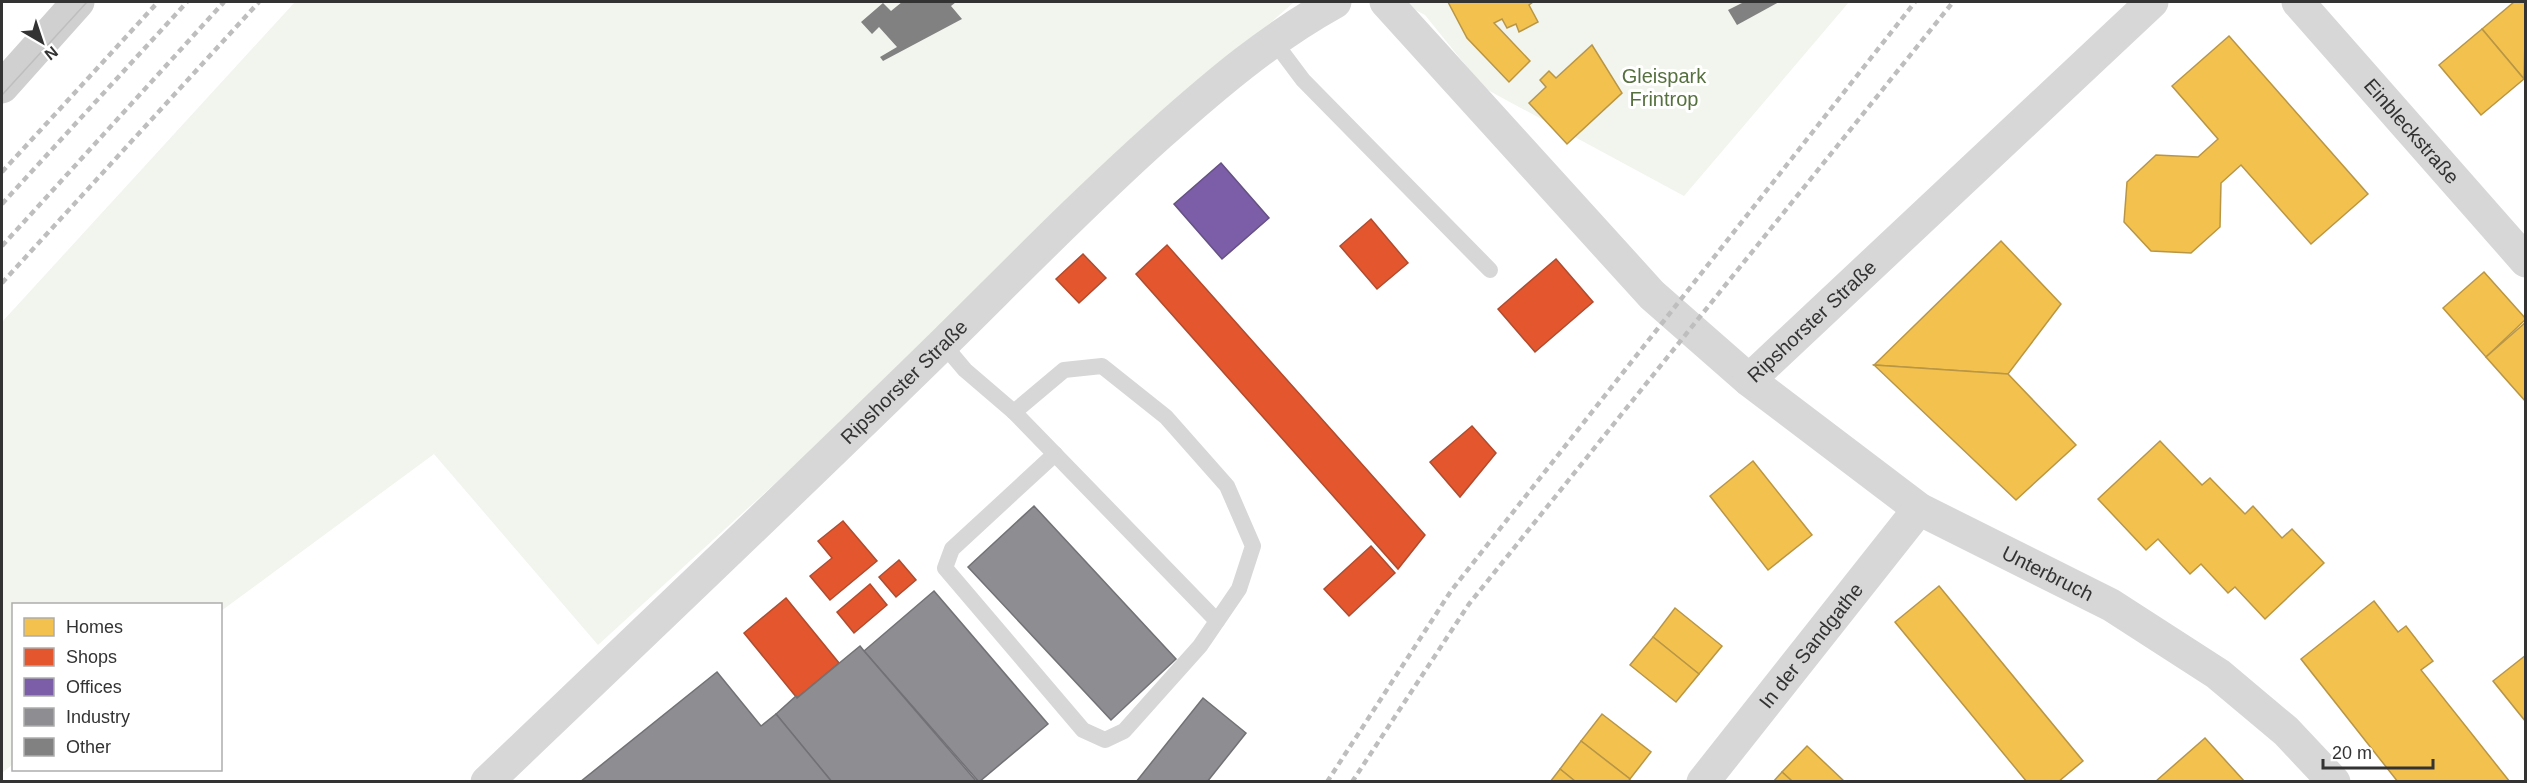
<svg xmlns="http://www.w3.org/2000/svg" width="2527" height="783" font-family="Helvetica,sans-serif">
  <rect width="100%" height="100%" fill="#fff"/>
  <g fill="#f1f5ed">
    <polygon points="295,2 1294,2 1101,172 932,340 598,645 434,454 221,611 220,604 14,604 13,764 2,773 2,322"/>
    <polygon points="1400,2 1849,2 1684,196 1484,88 1425,15"/>
  </g>
  <g fill="#f2c14e" stroke="#b99646" stroke-width="1.5">
    <polygon points="1448,2 1533,2 1529,5 1538,22 1519,32 1516,24 1507,28 1502,19 1494,23 1530,61 1509,82 1467,38"/>
    <polygon points="2514,2 2526,2 2524,79 2482,29"/>
    <polygon points="2482,29 2524,79 2481,115 2439,65"/>
    <polygon points="2229,36 2368,194 2311,244 2241,165 2221,183 2220,227 2191,253 2151,251 2124,222 2127,182 2156,155 2198,157 2218,139 2172,86"/>
    <polygon points="1592,45 1622,93 1567,144 1529,103 1546,87 1540,80 1549,71 1556,78"/>
    <polygon points="2001,241 2061,304 2008,374 1874,365"/>
    <polygon points="2484,272 2526,319 2486,357 2443,308"/>
    <polygon points="2526,322 2526,402 2486,357"/>
    <polygon points="1874,365 2008,374 2076,445 2016,500"/>
    <polygon points="2160,441 2202,485 2210,478 2245,514 2253,506 2282,538 2292,529 2324,563 2265,619 2235,587 2228,593 2201,564 2190,574 2158,539 2146,550 2098,499"/>
    <polygon points="1753,461 1812,535 1768,570 1710,496"/>
    <polygon points="1939,586 2083,761 2058,782 2027,782 1895,622"/>
    <polygon points="2374,601 2398,632 2406,626 2433,661 2421,670 2510,782 2398,782 2301,659"/>
    <polygon points="1675,608 1722,646 1699,674 1653,637"/>
    <polygon points="1653,637 1699,674 1676,702 1630,665"/>
    <polygon points="2526,655 2526,722 2493,681"/>
    <polygon points="1602,714 1651,752 1630,779 1581,741"/>
    <polygon points="2205,738 2245,782 2156,782 2156,781"/>
    <polygon points="1581,741 1630,779 1628,782 1576,782 1560,769"/>
    <polygon points="1807,746 1845,782 1793,782 1782,772"/>
    <polygon points="1560,769 1576,782 1550,782"/>
    <polygon points="1782,772 1793,782 1773,782"/>
  </g>
  <g fill="#e4572e" stroke="#af4c30" stroke-width="1.5">
    <polygon points="1371,219 1408,263 1377,289 1340,246"/>
    <polygon points="1167,245 1425,535 1398,569 1136,274"/>
    <polygon points="1083,254 1106,278 1079,303 1056,279"/>
    <polygon points="1556,259 1593,302 1535,352 1498,309"/>
    <polygon points="1472,426 1496,453 1460,497 1430,462"/>
    <polygon points="843,521 877,561 830,600 810,576 832,558 818,541"/>
    <polygon points="1371,546 1395,573 1349,616 1324,589"/>
    <polygon points="899,560 916,580 896,597 879,577"/>
    <polygon points="870,584 887,605 854,633 837,612"/>
    <polygon points="786,598 839,663 797,698 744,633"/>
  </g>
  <polygon fill="#7b5ea7" stroke="#655184" stroke-width="1.5" points="1221,163 1269,218 1222,259 1174,204"/>
  <g fill="#8d8d92" stroke="#727276" stroke-width="1.5">
    <polygon points="1034,506 1176,659 1111,720 968,567"/>
    <polygon points="934,591 1048,724 979,782 864,651"/>
    <polygon points="860,646 864,651 977,782 832,782 776,714 796,696 797,698"/>
    <polygon points="717,672 761,726 776,714 832,782 580,782"/>
    <polygon points="1203,698 1246,733 1207,782 1136,782"/>
  </g>
  <g fill="#818181">
    <polygon points="902,2 956,2 951,6 962,19 883,61 880,57 897,47 879,27 872,34 861,22 883,3 891,11"/>
    <polygon points="1744,2 1779,2 1737,25 1728,10"/>
  </g>
  <g fill="none" stroke-linecap="round" stroke-linejoin="round">
    <g stroke="#d7d7d7" stroke-width="16">
      <polyline points="1273,40 1303,80 1490,270"/>
      <polyline points="943,344 965,370 1014,412 1217,621"/>
      <polyline points="1014,412 1064,370 1102,366 1166,417 1227,486 1253,546 1239,589 1200,646 1124,731 1105,740 1083,730 945,568 952,549 1055,454"/>
    </g>
    <g stroke="#d7d7d7" stroke-width="33">
      <path id="s1" d="M1386,2L1652,295L1749,380L1919,509L2111,605L2218,674L2286,731L2334,782"/>
      <path id="s2" d="M2298,2L2526,261"/>
      <path id="s3" d="M1749,380L2152,2"/>
      <path id="s4" d="M487,782C641,635 795,489 947,340C1017,271 1086,200 1160,134C1215,85 1270,38 1335,2"/>
      <path id="s5" d="M1703,782L1919,509"/>
    </g>
    <polyline stroke="#d0d0d0" stroke-width="33" points="2,87 78,2"/>
    <polyline stroke="#bebebe" stroke-width="1.5" points="2,95 87,2"/>
    <g stroke="#bebebe" stroke-width="4.5" stroke-dasharray="6 4.5" stroke-linecap="butt">
      <polyline points="2,172 158,2"/>
      <polyline points="2,204 187,2"/>
      <polyline points="2,246 224,2"/>
      <polyline points="2,283 259,2"/>
      <polyline points="1327,782 1451,591 1915,2"/>
      <polyline points="1352,782 1469,604 1953,2"/>
    </g>
  </g>
  <g text-anchor="middle" dominant-baseline="central" stroke-width="6" stroke-linejoin="round" paint-order="stroke">
    <g font-size="20" fill="#56703f" stroke="#fff">
      <text x="1664" y="76">Gleispark<tspan x="1664" dy="23">Frintrop</tspan></text>
    </g>
    <g font-size="20" fill="#333" stroke="#fff">
      <text stroke="none"><textPath href="#s2" startOffset="172">Einbleckstraße</textPath></text>
      <text stroke="none"><textPath href="#s3" startOffset="86">Ripshorster Straße</textPath></text>
      <text stroke="none"><textPath href="#s4" startOffset="578">Ripshorster Straße</textPath></text>
      <text stroke="none"><textPath href="#s1" startOffset="882">Unterbruch</textPath></text>
      <text stroke="none"><textPath href="#s5" startOffset="174">In der Sandgathe</textPath></text>
    </g>
  </g>
  <rect width="2527" height="783" fill="none" stroke="#333333" stroke-width="6"/>
  <rect x="12" y="603" width="210" height="168" fill="#ffffff" stroke="#adadad" stroke-width="1.5"/>
  <rect x="24" y="618" width="30" height="18" fill="#f2c14e" stroke="#adadad" stroke-width="1.5"/>
  <text x="66" y="633" font-size="18" fill="#333333">Homes</text>
  <rect x="24" y="648" width="30" height="18" fill="#e4572e" stroke="#adadad" stroke-width="1.5"/>
  <text x="66" y="663" font-size="18" fill="#333333">Shops</text>
  <rect x="24" y="678" width="30" height="18" fill="#7b5ea7" stroke="#adadad" stroke-width="1.5"/>
  <text x="66" y="693" font-size="18" fill="#333333">Offices</text>
  <rect x="24" y="708" width="30" height="18" fill="#8d8d92" stroke="#adadad" stroke-width="1.5"/>
  <text x="66" y="723" font-size="18" fill="#333333">Industry</text>
  <rect x="24" y="738" width="30" height="18" fill="#818181" stroke="#adadad" stroke-width="1.5"/>
  <text x="66" y="753" font-size="18" fill="#333333">Other</text>
  <g transform="translate(42 42) rotate(141)" stroke="#ffffff" stroke-width="4.5" paint-order="stroke">
  <path d="M0-4.5L10 22L0 15L-10 22Z" fill="#333333"/>
  <text y="-9" font-size="16" font-weight="bold" text-anchor="middle" fill="#333333">N</text>
  </g>
  <path d="M2323 759v9h110v-9" fill="none" stroke="#333333" stroke-width="3"/>
  <text x="2332" y="759" font-size="18" fill="#333333" stroke="#ffffff" stroke-width="4.5" paint-order="stroke">20 m</text>
</svg>
